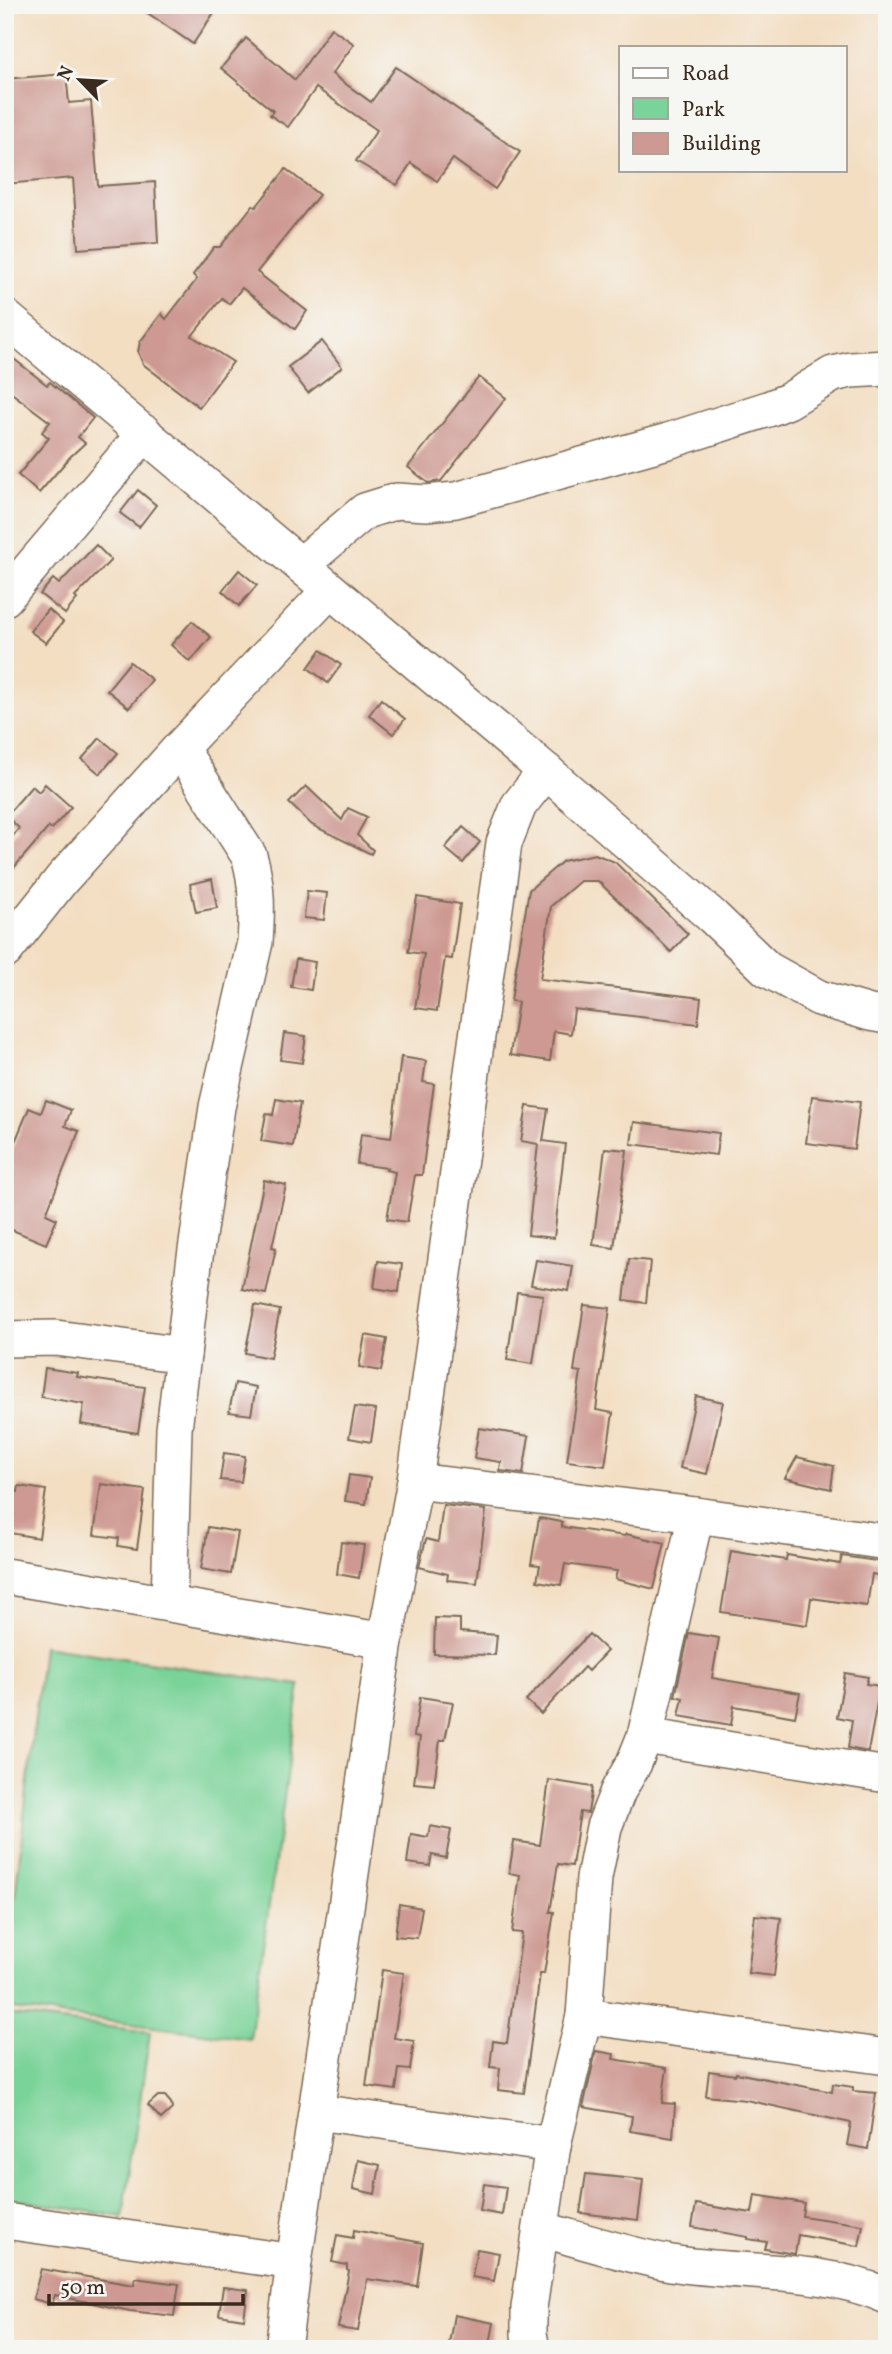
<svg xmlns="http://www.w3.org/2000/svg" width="892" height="2354" font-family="Vollkorn,serif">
  <rect width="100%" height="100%" fill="#f6f6f2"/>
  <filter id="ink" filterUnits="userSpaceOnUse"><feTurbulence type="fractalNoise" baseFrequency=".0143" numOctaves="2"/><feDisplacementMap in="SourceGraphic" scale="14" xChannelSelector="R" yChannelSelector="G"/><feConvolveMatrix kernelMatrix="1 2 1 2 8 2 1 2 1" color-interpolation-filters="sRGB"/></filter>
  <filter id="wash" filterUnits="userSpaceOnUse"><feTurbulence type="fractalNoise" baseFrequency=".00686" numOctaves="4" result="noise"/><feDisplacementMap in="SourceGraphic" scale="28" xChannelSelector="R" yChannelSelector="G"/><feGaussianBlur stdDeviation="1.57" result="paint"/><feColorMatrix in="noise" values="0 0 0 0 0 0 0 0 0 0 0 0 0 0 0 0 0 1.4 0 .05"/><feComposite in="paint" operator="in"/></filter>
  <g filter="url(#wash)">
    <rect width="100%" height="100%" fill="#f3dec2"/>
    <g fill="#7ad399" stroke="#5a7e5c" stroke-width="2">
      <polygon points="43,1646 300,1685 250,2039 5,2008 5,1987"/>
      <polygon points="5,2014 150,2032 123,2217 5,2198"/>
    </g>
    <g id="blocks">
      <g fill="#cd9992">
        <polygon points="136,5 219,5 193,44"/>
        <polygon points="331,28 354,44 332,74 371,102 396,67 520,152 495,189 453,159 437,181 411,163 397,185 356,161 377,130 316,88 288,127 270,115 273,111 221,68 246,38 295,80"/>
        <polygon points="66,74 69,103 91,101 98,186 155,182 158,243 78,249 73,178 5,184 5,79"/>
        <polygon points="286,169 319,195 257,272 307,311 295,329 242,288 229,304 222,298 192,336 233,362 199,407 143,364 138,352 140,342 162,313 163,316 166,319 197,279 193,275 214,247 220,247 253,205 256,207"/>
        <polygon points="322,341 342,367 308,393 288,367"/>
        <polygon points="5,352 47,385 50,382 93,418 78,437 85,443 70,457 39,493 18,475 49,438 42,432 50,422 5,388"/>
        <polygon points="479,377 506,398 441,481 428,483 408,467"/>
        <polygon points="138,490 156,505 139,527 120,513"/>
        <polygon points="96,545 111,560 75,597 77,599 65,614 40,594 53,579 59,584"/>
        <polygon points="239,570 257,585 239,606 222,591"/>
        <polygon points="48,609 63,622 46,643 30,631"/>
        <polygon points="192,621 211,637 190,662 171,645"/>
        <polygon points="321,650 341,665 328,683 308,668"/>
        <polygon points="130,662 152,680 129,708 107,690"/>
        <polygon points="381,699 405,719 393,734 369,715"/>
        <polygon points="100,738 118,753 100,774 82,759"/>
        <polygon points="45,784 71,807 52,829 49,827 5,878 5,846 19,828 6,816 32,786 39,792"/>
        <polygon points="306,786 342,820 348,808 367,817 357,835 373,850 371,854 312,825 289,803"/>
        <polygon points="463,827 480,842 463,863 445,848"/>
        <polygon points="595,854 615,862 688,934 671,952 598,881 580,881 551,906 540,979 701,998 698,1024 574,1009 571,1034 554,1031 550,1061 510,1055 518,1002 511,1001 514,980 529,890 563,861"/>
        <polygon points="212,879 217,908 196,912 190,884"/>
        <polygon points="307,891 327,893 324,920 304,918"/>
        <polygon points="417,897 460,904 452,959 445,958 437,1011 415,1008 424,954 408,952"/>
        <polygon points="296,959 315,962 311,990 291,987"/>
        <polygon points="284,1033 306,1036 302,1063 280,1060"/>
        <polygon points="401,1057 426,1061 423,1082 434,1084 422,1175 415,1175 407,1222 387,1219 395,1172 386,1170 387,1168 357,1164 361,1134 391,1138"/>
        <polygon points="812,1096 860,1102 854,1149 806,1143"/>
        <polygon points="276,1099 300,1103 293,1146 261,1141 266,1114 273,1115"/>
        <polygon points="46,1100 71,1110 65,1126 79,1131 46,1214 57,1219 46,1244 5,1227 5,1166 29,1108 41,1113"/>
        <polygon points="527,1106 548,1109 543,1141 565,1144 554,1238 528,1235 538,1144 521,1141"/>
        <polygon points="634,1122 719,1133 716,1155 631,1144"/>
        <polygon points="605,1148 627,1150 614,1248 593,1245"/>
        <polygon points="264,1180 286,1185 272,1247 276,1248 266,1294 242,1289"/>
        <polygon points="629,1259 650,1261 646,1303 624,1300"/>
        <polygon points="536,1260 573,1266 569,1291 531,1285"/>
        <polygon points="378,1261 402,1264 399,1292 374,1288"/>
        <polygon points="517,1292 543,1295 533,1364 507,1360"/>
        <polygon points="255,1305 280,1310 270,1358 245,1353"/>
        <polygon points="584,1305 610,1308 596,1410 613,1413 605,1466 567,1461 581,1372 574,1371"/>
        <polygon points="365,1335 387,1339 381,1371 359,1367"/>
        <polygon points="45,1368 78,1373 77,1377 145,1387 138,1433 81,1424 84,1404 41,1397"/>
        <polygon points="235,1383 256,1387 251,1415 229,1412"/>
        <polygon points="696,1396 723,1402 707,1474 680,1468"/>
        <polygon points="355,1407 376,1410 371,1442 349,1438"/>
        <polygon points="479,1428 529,1436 523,1474 500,1471 501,1462 474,1458"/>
        <polygon points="224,1453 245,1456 241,1482 220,1480"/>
        <polygon points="797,1457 834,1466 831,1489 785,1478"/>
        <polygon points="349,1475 370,1478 366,1504 345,1501"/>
        <polygon points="101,1484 145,1490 137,1549 118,1546 119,1538 94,1535"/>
        <polygon points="19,1486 46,1490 39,1538 10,1533 14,1512 6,1511 10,1491 18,1492"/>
        <polygon points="443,1505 486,1510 477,1583 447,1580 448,1574 419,1567 426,1539 438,1542"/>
        <polygon points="539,1518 562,1522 562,1527 625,1536 626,1534 665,1543 654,1589 615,1579 617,1571 565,1564 561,1585 537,1581 540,1565 531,1564"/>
        <polygon points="208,1527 238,1532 231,1574 201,1569"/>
        <polygon points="341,1542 364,1545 359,1578 337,1574"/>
        <polygon points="731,1551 786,1560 787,1555 840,1564 842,1556 884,1562 882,1576 872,1574 867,1606 811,1598 807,1625 721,1612"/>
        <polygon points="435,1618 460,1619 460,1632 497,1635 495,1655 434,1654"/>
        <polygon points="689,1633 719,1638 712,1678 800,1693 795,1717 734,1706 731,1725 679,1716 683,1698 675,1696"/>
        <polygon points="589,1634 607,1651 588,1671 584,1667 541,1714 526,1700"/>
        <polygon points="845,1673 868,1677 866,1684 880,1686 868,1752 848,1748 852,1720 837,1717"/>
        <polygon points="420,1697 453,1702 445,1740 440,1740 434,1785 414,1783 420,1737 414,1736"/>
        <polygon points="549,1780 592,1787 588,1813 580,1812 572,1866 558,1864 550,1912 554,1912 544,1974 540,1974 524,2093 498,2090 500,2068 490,2067 493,2041 507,2043 522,1933 512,1932 520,1875 509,1873 514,1841 540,1845"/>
        <polygon points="430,1826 451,1830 446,1858 432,1855 430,1866 407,1863 411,1834 428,1837"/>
        <polygon points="399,1904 422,1908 417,1938 395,1936"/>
        <polygon points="755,1915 781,1918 774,1976 748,1973"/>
        <polygon points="382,1970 404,1973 394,2038 414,2041 410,2070 399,2069 396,2090 366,2086"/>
        <polygon points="596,2051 614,2054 613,2059 667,2068 662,2103 675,2104 673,2138 630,2131 632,2116 583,2107"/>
        <polygon points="709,2071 735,2075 736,2073 832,2092 833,2084 853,2087 853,2091 876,2093 868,2149 847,2145 851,2123 746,2100 706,2096"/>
        <polygon points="158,2096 165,2096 171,2103 172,2109 161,2119 148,2105"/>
        <polygon points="358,2160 380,2165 375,2194 353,2189"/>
        <polygon points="586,2174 643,2180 638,2220 580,2213"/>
        <polygon points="484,2184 506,2187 502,2215 480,2211"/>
        <polygon points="755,2195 804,2203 802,2216 863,2225 859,2246 798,2235 795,2254 765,2249 767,2242 748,2239 748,2237 692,2227 696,2204 752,2213"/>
        <polygon points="354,2230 423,2243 417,2286 367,2279 358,2331 338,2328 349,2271 347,2270 347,2265 332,2262 337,2235 353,2238"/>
        <polygon points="477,2249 499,2253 494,2281 472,2277"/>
        <polygon points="41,2269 134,2285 135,2278 179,2284 174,2316 130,2311 55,2295 52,2304 33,2299"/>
        <polygon points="223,2287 248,2290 244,2319 219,2315"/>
        <polygon points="454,2315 494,2323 489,2349 448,2349"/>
      </g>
    </g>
  </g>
  <g filter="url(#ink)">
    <use href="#blocks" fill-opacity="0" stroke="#7b6957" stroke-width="2"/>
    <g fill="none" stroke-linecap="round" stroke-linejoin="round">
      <g stroke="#7b6957" stroke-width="38">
        <g id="minor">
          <polyline points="5,317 546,771 713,917 767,969 819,998 870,1013 887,1016"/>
          <polyline points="301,565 365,511 397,501 426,503 456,500 668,441 768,409 788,401 833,374 851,370 887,368"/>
          <polyline points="5,598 145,433"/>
          <polyline points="5,951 62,879 180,748 330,590"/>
          <polyline points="5,1339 56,1338 183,1355"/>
          <polyline points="415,1481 696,1515 887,1542"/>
          <polyline points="5,1576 385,1641"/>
          <path d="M169,1602L174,1429L194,1264L217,1107L255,942C257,913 258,884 249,856L180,748"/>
          <polyline points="645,1736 887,1775"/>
          <polyline points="584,2016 887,2057"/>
          <polyline points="317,2112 553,2145"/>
          <polyline points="5,2221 294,2262"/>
          <path d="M541,2229C584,2241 627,2255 671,2263C743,2275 818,2266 887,2296"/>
          <polyline points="283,2349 294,2262 385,1641 415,1481 504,843 519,805 546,771"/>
          <polyline points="532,2349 529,2334 529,2308 553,2145 584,2016 594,1878 604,1827 618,1791 634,1763 645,1736 696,1515"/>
        </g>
      </g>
      <use href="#minor" stroke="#fff" stroke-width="35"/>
    </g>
  </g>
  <rect width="892" height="2354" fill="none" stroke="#f6f6f2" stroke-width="28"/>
  <rect x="619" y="46" width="228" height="126" fill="#f6f6f2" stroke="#aba49d" stroke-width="2"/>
  <rect x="633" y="68" width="35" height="10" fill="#ffffff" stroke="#aba49d" stroke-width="2"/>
  <text x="682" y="80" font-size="21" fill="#3b2a1e">Road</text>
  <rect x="633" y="98" width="35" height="21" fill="#7ad399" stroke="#aba49d" stroke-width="2"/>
  <text x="682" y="116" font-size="21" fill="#3b2a1e">Park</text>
  <rect x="633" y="133" width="35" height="21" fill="#cd9992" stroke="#aba49d" stroke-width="2"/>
  <text x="682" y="150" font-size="21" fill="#3b2a1e">Building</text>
  <g transform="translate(80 80) rotate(295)" stroke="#f6f6f2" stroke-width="5" paint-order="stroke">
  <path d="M0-5L12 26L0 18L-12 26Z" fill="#3b2a1e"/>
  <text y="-10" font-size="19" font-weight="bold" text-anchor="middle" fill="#3b2a1e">N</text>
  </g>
  <path d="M49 2294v10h194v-10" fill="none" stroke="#3b2a1e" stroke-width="3.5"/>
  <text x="60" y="2294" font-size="21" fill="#3b2a1e" stroke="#f6f6f2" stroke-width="5" paint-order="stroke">50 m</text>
</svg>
